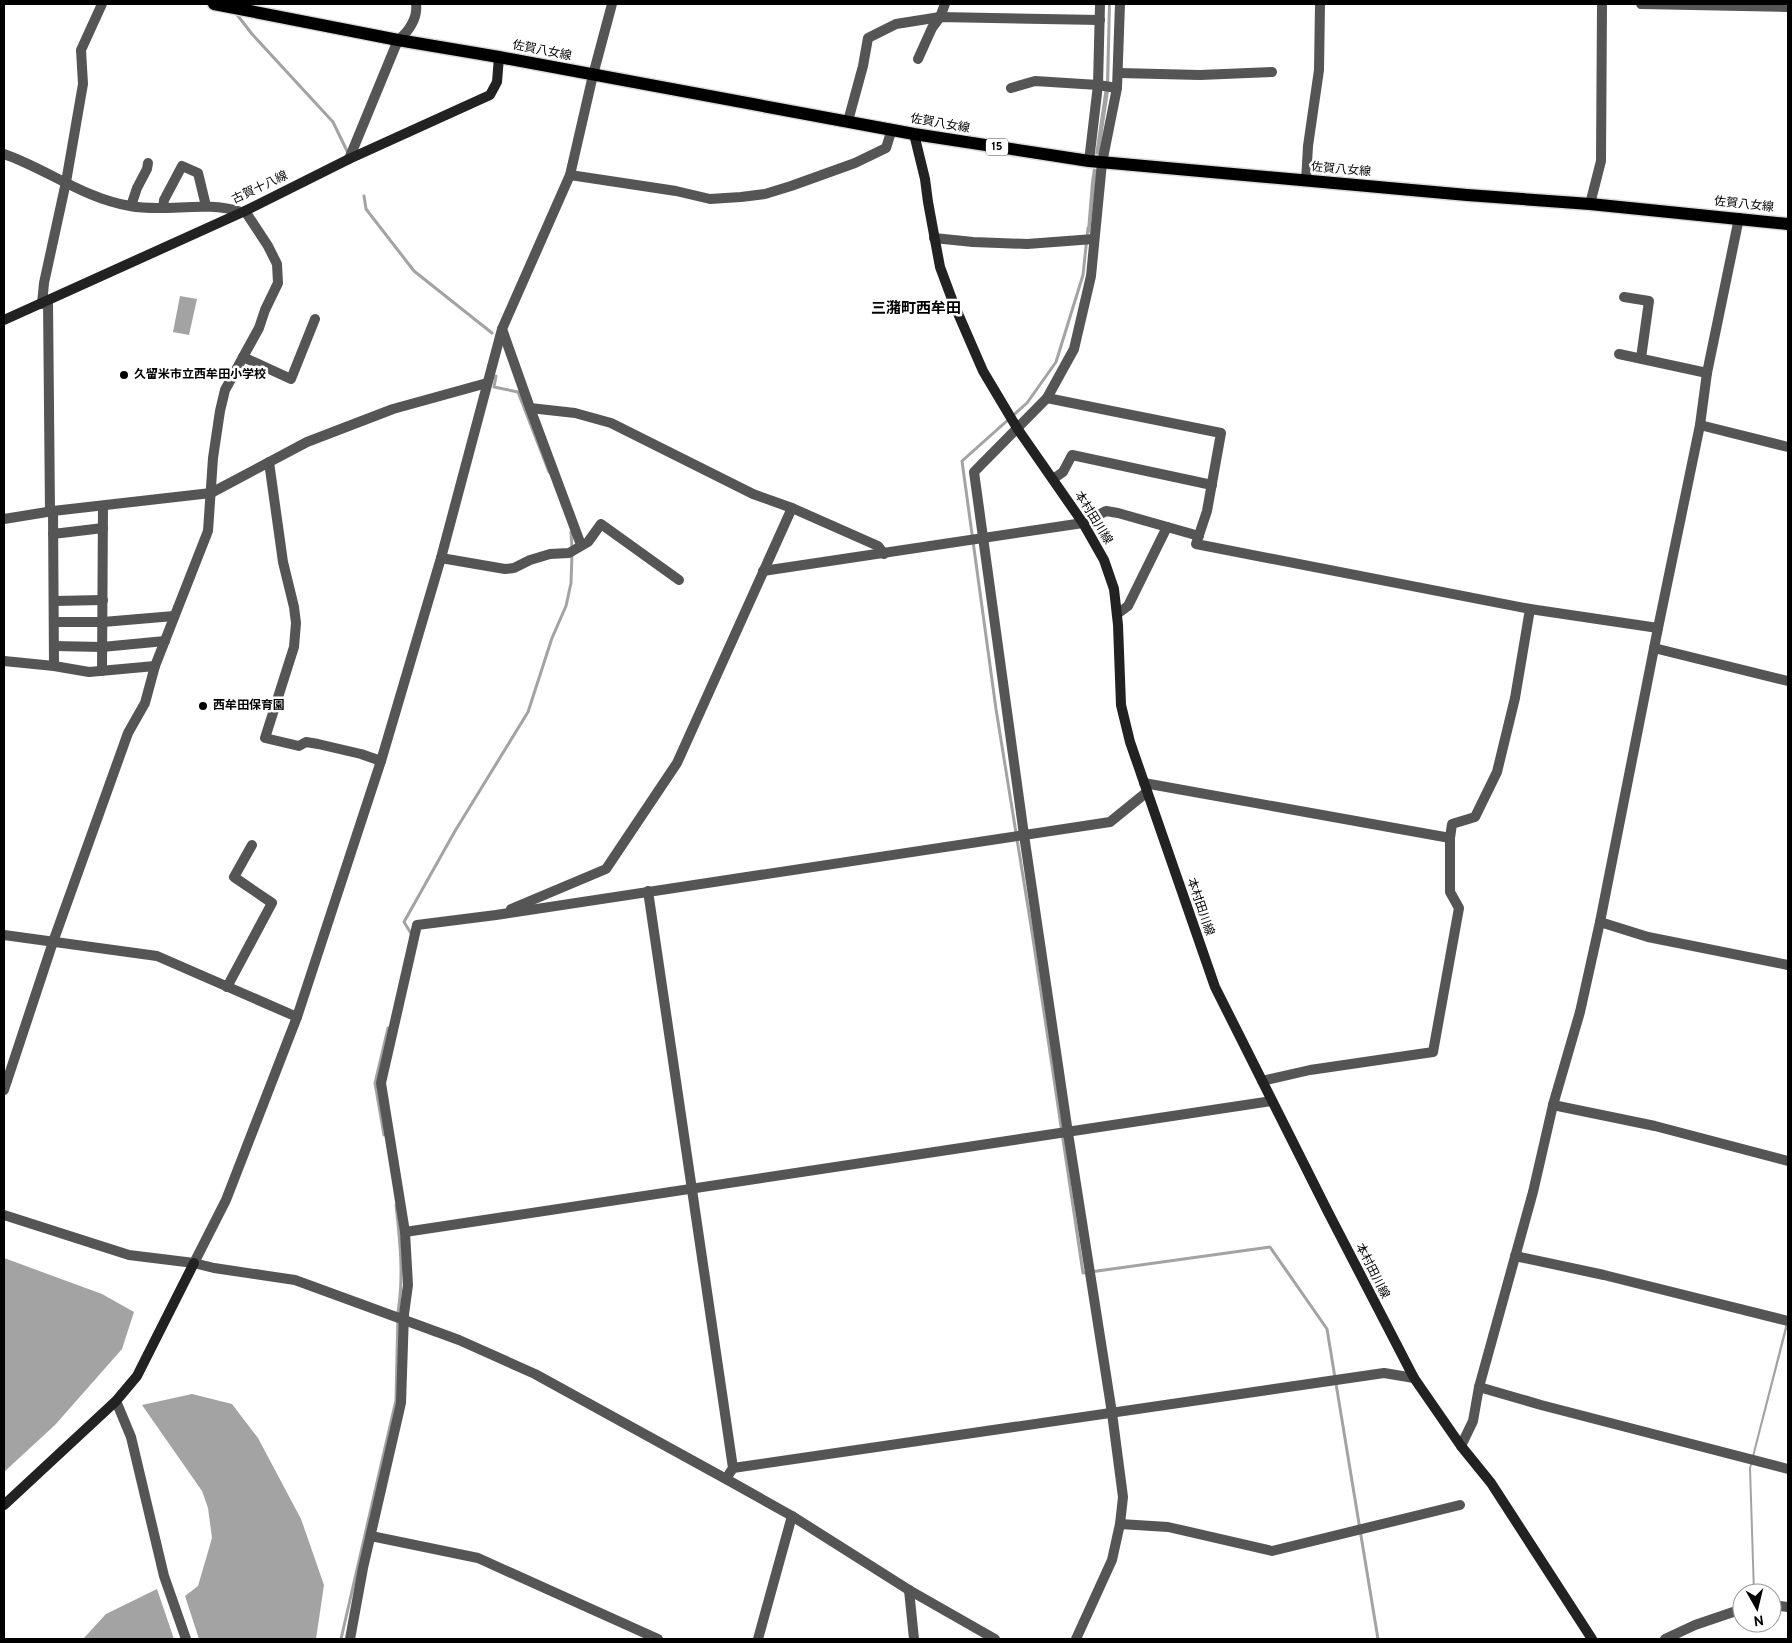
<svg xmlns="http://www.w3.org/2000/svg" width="1792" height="1643" font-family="Overpass,'Noto Sans JP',sans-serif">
  <rect width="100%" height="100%" fill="#fff"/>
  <g fill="#a3a3a3">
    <polygon points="1108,4 1111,4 1109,91 1097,171 1090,233 1087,231 1091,182 1106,80"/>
    <polygon points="180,296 197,299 189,335 173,332"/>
    <polygon points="4,1258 102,1294 134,1312 122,1349 55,1425 4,1472"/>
    <polygon points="1788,1315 1788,1325 1751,1468 1755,1593 1753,1593 1749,1468"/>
    <polygon points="192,1394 232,1404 258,1438 301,1519 324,1585 316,1639 199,1639 185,1596 198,1586 212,1538 208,1508 202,1491 142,1405"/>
    <polygon points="157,1589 174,1639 83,1639 106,1614"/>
  </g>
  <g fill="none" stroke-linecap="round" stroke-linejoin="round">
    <g stroke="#a3a3a3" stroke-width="3">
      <polyline points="235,12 252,34 333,122 348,153"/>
      <polyline points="364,196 366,209 414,271 492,333"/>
      <polyline points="1088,228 1083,275 1056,362 1027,403 962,461 996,709 1032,932 1083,1273 1270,1247 1327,1329 1378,1639"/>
      <polyline points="496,376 494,387 518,392 549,472"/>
      <polyline points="571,532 572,548"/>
      <polyline points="412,935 404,922 455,831 528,712 552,638 566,606 571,583 572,554"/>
      <polyline points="384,1135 375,1083 388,1028"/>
      <path d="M341,1639L396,1400L398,1312C404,1276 400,1241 396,1205"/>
    </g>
    <g stroke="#dbdbdb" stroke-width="15">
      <polyline id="primary" points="214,4 398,40 499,57 914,134 1089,161 1467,195 1590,204 1788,224"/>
    </g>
    <g stroke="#555" stroke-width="10">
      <polyline points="1641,4 1788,7"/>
      <polyline points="918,59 932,28 940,17 945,4"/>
      <polyline points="1119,73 1200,75 1272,72"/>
      <polyline points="1011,88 1035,81 1098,85 1117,88"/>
      <polyline points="848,121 863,66 868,38 896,24 940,17 1100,20"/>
      <path d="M4,154C47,169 85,199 130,206C167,213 204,200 241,212"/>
      <path d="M349,159L398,40C409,32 418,17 416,4"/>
      <polyline points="1089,161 1098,85 1100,4"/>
      <polyline points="570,175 676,191 710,199 741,197 765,194 791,186 855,163 886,148 892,129"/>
      <polyline points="1306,181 1308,146 1319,70 1320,4"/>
      <polyline points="1590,204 1601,161 1602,4"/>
      <polyline points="131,206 137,188 147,169 148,163"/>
      <polyline points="163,208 164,200 182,166 198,173 206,206"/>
      <polyline points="934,238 973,242 1027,244 1094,239"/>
      <polyline points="1624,297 1649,301 1641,358"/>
      <polyline points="48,301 50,512"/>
      <polyline points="42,304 44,283 66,182 83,84 81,50 102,4"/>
      <polyline points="502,329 530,408 575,413 611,423 753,494 792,508 878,546 884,554"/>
      <polyline points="1619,354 1707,373"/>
      <polyline points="243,357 291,379 315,319"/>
      <polyline points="1047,398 1221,433 1207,511 1196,544 1530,609 1658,628"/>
      <polyline points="530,408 581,545"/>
      <polyline points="1700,425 1788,447"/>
      <polyline points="269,462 283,562 294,607 296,623 294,647 265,738 299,746 306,742 318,744 361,754 381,761"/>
      <polyline points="1053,479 1063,472 1072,455 1212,485"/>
      <polyline points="53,511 54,666"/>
      <polyline points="4,519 53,511 211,493 307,442 393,409 487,383"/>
      <polyline points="53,534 103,528"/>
      <polyline points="441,558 505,569 514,568 530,560 550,554 569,553 588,542 601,524 679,580"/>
      <polyline points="763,571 1083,523 1106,511 1118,513 1199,536"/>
      <polyline points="54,601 103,600"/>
      <polyline points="1117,614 1128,606 1167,527"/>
      <polyline points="54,622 103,622 174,616"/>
      <polyline points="54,646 102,647 165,641"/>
      <polyline points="1654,648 1788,681"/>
      <polyline points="4,661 54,666 89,672 155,666"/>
      <polyline points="102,671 103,506"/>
      <polyline points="1144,783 1450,838"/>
      <polyline points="648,891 733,1468 729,1474"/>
      <polyline points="511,909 606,869 677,763 792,508"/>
      <polyline points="1600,922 1648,937 1788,965"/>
      <polyline points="4,935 157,956 297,1017"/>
      <polyline points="227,987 272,903 234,877 252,845"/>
      <polyline points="1262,1081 1310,1070 1433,1052 1459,908 1450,892 1450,838 1452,824 1475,817 1497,772 1515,698 1530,609"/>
      <polyline points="4,1090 53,942 128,733 145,703 155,666 208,531 213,458 220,411 225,390 259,328 265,310 278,283 277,264 268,246 245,211"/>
      <polyline points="1553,1105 1655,1126 1788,1161"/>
      <polyline points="4,1215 129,1255 194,1263 214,1268 295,1280 459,1340 535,1374 726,1479 792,1516 909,1590 995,1639"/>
      <polyline points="405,1232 1272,1101"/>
      <polyline points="1515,1256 1604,1275 1788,1321"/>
      <polyline points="194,1263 226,1200 297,1017 381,761 441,558 502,329 570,175 593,75 612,4"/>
      <polyline points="1479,1387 1541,1405 1788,1469"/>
      <polyline points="116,1401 131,1437 164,1576 186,1639"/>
      <polyline points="1461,1446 1473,1421 1479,1387 1533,1192 1553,1105 1580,1012 1600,922 1658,628 1700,425 1707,373 1739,218"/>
      <polyline points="733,1468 1384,1373 1414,1378"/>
      <polyline points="1120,1524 1168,1527 1272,1551 1460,1505"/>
      <polyline points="371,1536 478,1558 658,1639"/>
      <polyline points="909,1590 914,1639"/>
      <polyline points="1772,1605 1788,1607"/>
      <polyline points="350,1639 363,1568 401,1403 404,1314 408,1285 405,1232 381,1083 417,925 496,915 1110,822 1147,792"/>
      <polyline points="758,1639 792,1516"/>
      <polyline points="1076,1639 1112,1560 1120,1524 1123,1497 1112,1413 1068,1133 1024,835 974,472 1047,398 1074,349 1091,276 1102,163 1117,88 1120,4"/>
      <polyline points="1665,1639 1695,1625 1742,1609"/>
    </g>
    <g stroke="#222" stroke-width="10">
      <polyline points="914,134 925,179 928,202 940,267 953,302 983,371 1017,428 1083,523 1104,560 1114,589 1118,625 1121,705 1130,742 1215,987 1328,1212 1414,1378 1461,1446 1491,1483 1592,1639"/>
      <polyline points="4,320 245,211 349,159 490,95 497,82 499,57"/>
      <polyline points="4,1505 116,1401 137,1376 194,1263"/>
    </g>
    <use href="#primary" stroke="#000" stroke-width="12"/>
  </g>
  <g fill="#000" stroke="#fff" stroke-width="2">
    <circle cx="124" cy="375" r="5"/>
    <circle cx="203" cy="706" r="5"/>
  </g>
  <g text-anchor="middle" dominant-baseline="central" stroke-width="5" stroke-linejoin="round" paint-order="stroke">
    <rect fill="#fff" stroke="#4c4c4c" stroke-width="1" x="986" y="138.5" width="22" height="17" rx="4"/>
    <g font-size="11" font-weight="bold" fill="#000">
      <text x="997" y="147">15</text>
    </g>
    <g font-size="12" fill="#000" stroke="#fff">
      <text transform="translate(542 51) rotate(11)">佐賀八女線</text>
      <text transform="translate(940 124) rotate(10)">佐賀八女線</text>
      <text transform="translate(1341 170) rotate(5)">佐賀八女線</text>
      <text transform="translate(260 188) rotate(-25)">古賀十八線</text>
      <text transform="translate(1744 205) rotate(6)">佐賀八女線</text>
      <text transform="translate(1093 518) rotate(58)">本村田川線</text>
      <text transform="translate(1200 907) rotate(71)">本村田川線</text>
      <text transform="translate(1372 1271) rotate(63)">本村田川線</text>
    </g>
    <g font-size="12" font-weight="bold" fill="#000" stroke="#fff" text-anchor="start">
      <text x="134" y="375">久留米市立西牟田小学校</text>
      <text x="213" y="706">西牟田保育園</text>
    </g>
    <g font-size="15" font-weight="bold" fill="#000" stroke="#fff">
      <text x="916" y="309">三潴町西牟田</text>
    </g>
  </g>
  <rect width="1792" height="1643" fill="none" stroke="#000000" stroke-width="10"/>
  <g transform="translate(1757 1608) rotate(172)"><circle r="24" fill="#ffffff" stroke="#999999"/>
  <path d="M0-4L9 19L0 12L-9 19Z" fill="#000000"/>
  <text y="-8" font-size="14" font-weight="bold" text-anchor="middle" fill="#000000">N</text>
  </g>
</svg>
